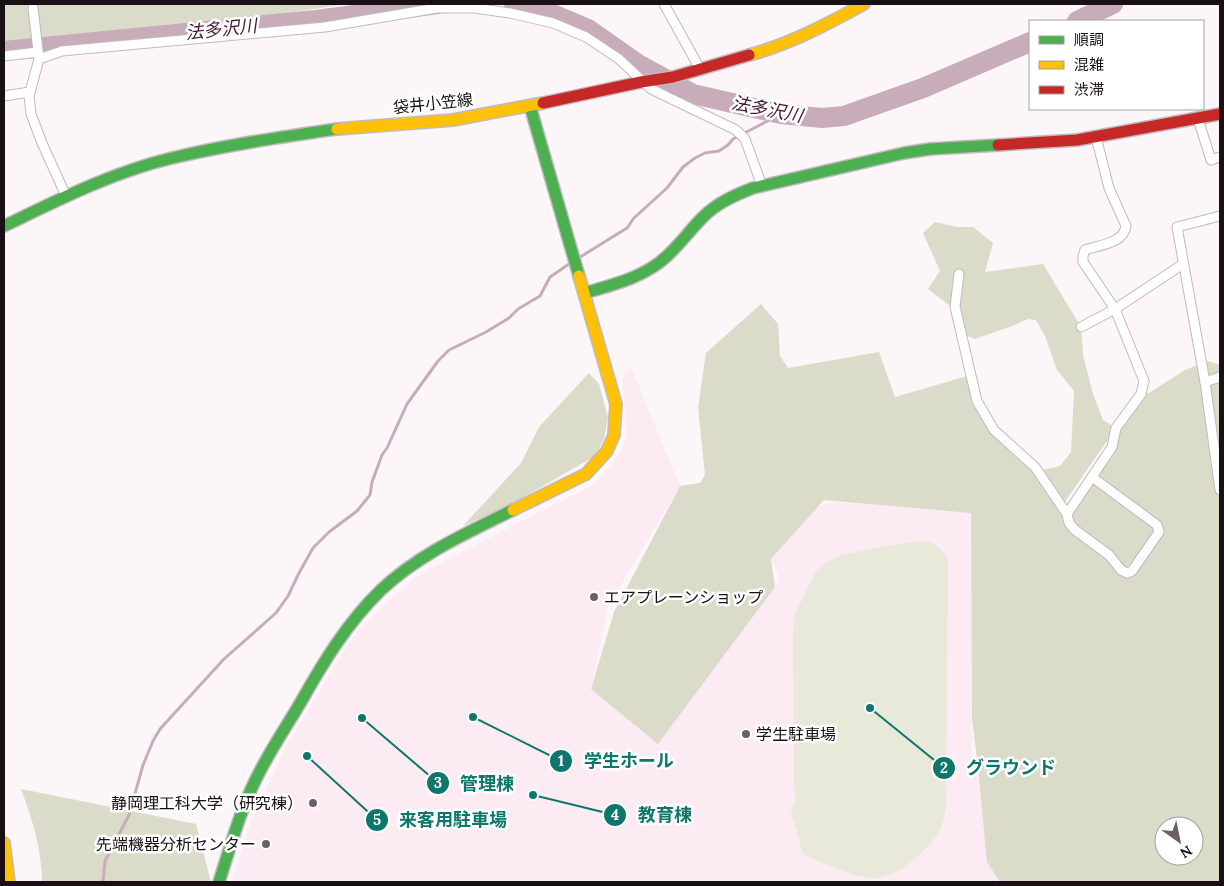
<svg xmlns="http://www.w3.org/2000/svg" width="1224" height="886" font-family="Lora,'Noto Sans JP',serif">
  <rect width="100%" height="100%" fill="#fcf6f9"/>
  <polygon fill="#fdebf4" points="631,367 680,486 608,607 591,689 658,743 780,579 771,559 817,507 828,503 958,499 971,513 972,768 1042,770 1109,882 232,882 250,824 286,747 328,676 359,629 413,579 446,560 593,485 618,456 627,437 622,378"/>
  <path fill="#e8e9d9" d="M916,541C935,541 937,545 948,558L946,809C944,815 944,822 941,828C932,848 896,880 872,878C847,875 826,864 803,854L791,812L796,796L794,786L793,631L795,614L816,571L826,563L840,555Z"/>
  <g fill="#dadbc8" fill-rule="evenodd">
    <polygon points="4,4 347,4 114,39 4,53"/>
    <path d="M935,222L957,227H973L993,243L985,272L1043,264L1081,327L1083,355L1093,394L1103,420L1116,428L1062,506L1067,514L1141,394L1149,393L1185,370L1208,361L1220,365V882H1000L987,862L979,777L972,718L971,513L824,500L771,559L775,587L658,744L591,689L614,612L680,486L700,483L705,475L698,407L706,353L761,304L778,324L780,356L788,368L879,352L895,397L971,375L986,419L1038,471L1060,466L1071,452L1074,391L1057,370L1045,336L1036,320L1028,319L1012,326L975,339L961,333L949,305L928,289L940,271L923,233ZM1164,826H1194V856H1164Z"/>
    <polygon points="589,373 599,384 608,417 604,439 595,456 510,505 463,526 521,463 539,427"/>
    <path d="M21,789L196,824L211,882H42C42,849 32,819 21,789Z"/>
  </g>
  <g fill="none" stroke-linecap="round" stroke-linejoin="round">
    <g stroke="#c8acba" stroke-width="3">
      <polyline points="577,259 627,228 634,218 667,188 683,167 695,158 705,153 719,151 728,145 733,139 781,114"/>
      <polyline points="103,882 105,861 129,815 143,765 153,741 160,729 224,659 276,613 288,596 299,573 313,548 329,532 357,511 370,495 372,482 382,455 387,448 407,404 438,361 449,350 486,332 509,318 518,309 540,296 550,277 572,262"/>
    </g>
    <g stroke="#c8acba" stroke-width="20">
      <polyline points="514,4 536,7 588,29 638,64 693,94 781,114 822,118 844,116 923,88 1030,42"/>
      <polyline points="1077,21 1113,4"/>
      <polyline points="4,51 316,20 438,4"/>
    </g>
    <g stroke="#c1babd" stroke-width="11">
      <g id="street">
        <polyline points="664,4 700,69"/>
        <polyline points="33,8 39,59 29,96 31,114 42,143 66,196"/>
        <polyline points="4,56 38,52"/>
        <polyline points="39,59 62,51 325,27 437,8 474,8 510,13 553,23 586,37 619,59 651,89 736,130 745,139 762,186"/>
        <polyline points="4,96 30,92"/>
        <polyline points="1198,119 1211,160 1220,157"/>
        <polyline points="1220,216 1177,227 1205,382 1220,490"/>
        <polyline points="959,274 955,307 977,401 994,430 1035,467 1067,514 1069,523 1075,530 1109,555 1121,570 1127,573 1132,571 1159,532 1157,525 1092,477"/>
        <polyline points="1081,327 1115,309 1183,264"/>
        <polyline points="1205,382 1220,377"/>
        <path d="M1067,514L1112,447L1116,428L1141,394L1144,381L1115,309L1083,262V256L1085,250C1100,245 1124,243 1126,226L1109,188L1096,137"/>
      </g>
    </g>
    <g stroke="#c1babd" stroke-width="14">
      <g id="fast">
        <polyline points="530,106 579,276"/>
        <path d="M4,226C58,200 113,172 172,158C226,145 282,137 337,129"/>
        <path d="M585,293C611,285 638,279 660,262C677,249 688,232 703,217C717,203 735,195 753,188L904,153L930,149L998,145"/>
        <path d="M219,882C230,848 240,811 256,779C269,752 287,726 302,700C324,661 348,622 381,590C419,554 467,533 513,510"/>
      </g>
    </g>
    <g stroke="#c1babd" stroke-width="14">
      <g id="slow">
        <path d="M749,55C790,44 828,24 864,4"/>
        <polyline points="337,129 453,120 543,103"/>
        <polyline points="513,510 586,474 607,451 614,435 616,404 579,276"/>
        <polyline points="4,843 9,882"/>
      </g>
    </g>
    <g stroke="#c1babd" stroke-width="14">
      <g id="jam">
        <polyline points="543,103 641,82 673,77 749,55"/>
        <polyline points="998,145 1077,140 1220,114"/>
      </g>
    </g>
    <use href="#street" stroke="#fffefe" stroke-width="9"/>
    <use href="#fast" stroke="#4caf50" stroke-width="11"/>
    <use href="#slow" stroke="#ffc107" stroke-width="11"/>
    <use href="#jam" stroke="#c62828" stroke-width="11"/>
  </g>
  <g fill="#686064" stroke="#fff" stroke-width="2">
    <circle cx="594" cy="597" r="5"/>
    <circle cx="746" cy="734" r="5"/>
    <circle cx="313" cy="803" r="5"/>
    <circle cx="266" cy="844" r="5"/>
  </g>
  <g text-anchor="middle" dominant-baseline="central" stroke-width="5" stroke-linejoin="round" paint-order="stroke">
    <g font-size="16" fill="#181014" stroke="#fff">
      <text transform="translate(433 103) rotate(-6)">袋井小笠線</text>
    </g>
    <g font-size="16" fill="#181014" stroke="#fff" text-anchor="start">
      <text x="604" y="597">エアプレーンショップ</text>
      <text x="756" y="734">学生駐車場</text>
      <text x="303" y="803" text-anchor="end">静岡理工科大学（研究棟）</text>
      <text x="256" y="844" text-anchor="end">先端機器分析センター</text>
    </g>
    <g font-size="18" font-style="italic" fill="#481835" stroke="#fff">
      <text transform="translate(221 29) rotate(-6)">法多沢川</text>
      <text transform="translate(767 109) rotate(11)">法多沢川</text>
    </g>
  </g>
  <path fill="none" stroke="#0f766e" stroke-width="2" d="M473 717L561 761M870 708L944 768M362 718L438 783M533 795L615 815M307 756L377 820"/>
  <g fill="#0f766e" stroke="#fff" stroke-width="2">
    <circle cx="473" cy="717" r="5"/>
    <circle cx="870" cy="708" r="5"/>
    <circle cx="362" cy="718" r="5"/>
    <circle cx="533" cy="795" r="5"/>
    <circle cx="307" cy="756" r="5"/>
    <circle cx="561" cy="761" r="12"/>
    <circle cx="944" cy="768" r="12"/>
    <circle cx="438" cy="783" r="12"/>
    <circle cx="615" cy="815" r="12"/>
    <circle cx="377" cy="820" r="12"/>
  </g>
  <g font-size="15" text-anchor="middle" font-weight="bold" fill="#fff">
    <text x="561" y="766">1</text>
    <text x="944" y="773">2</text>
    <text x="438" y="788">3</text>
    <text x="615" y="820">4</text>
    <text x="377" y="825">5</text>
  </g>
  <g font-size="18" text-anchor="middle" font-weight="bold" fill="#0f766e" stroke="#fff" stroke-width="5" stroke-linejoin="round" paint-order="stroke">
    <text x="629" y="767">学生ホール</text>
    <text x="1011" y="774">グラウンド</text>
    <text x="487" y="790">管理棟</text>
    <text x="665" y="821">教育棟</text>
    <text x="453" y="826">来客用駐車場</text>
  </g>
  <rect width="1224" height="886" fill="none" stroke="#181014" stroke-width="10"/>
  <rect x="1029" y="20" width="175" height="90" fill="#ffffff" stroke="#a39fa1"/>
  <rect x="1039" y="36" width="25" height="8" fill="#4caf50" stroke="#a39fa1"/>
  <text x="1074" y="45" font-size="15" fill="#181014">順調</text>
  <rect x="1039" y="61" width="25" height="8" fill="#ffc107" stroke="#a39fa1"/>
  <text x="1074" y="70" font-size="15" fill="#181014">混雑</text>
  <rect x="1039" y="86" width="25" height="8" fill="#c62828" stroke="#a39fa1"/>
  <text x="1074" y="95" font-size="15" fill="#181014">渋滞</text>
  <g transform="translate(1179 841) rotate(147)"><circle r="24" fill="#ffffff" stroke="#a39fa1"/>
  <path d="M0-4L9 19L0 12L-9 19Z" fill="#686064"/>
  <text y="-8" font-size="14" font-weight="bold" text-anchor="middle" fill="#181014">N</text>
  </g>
</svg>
